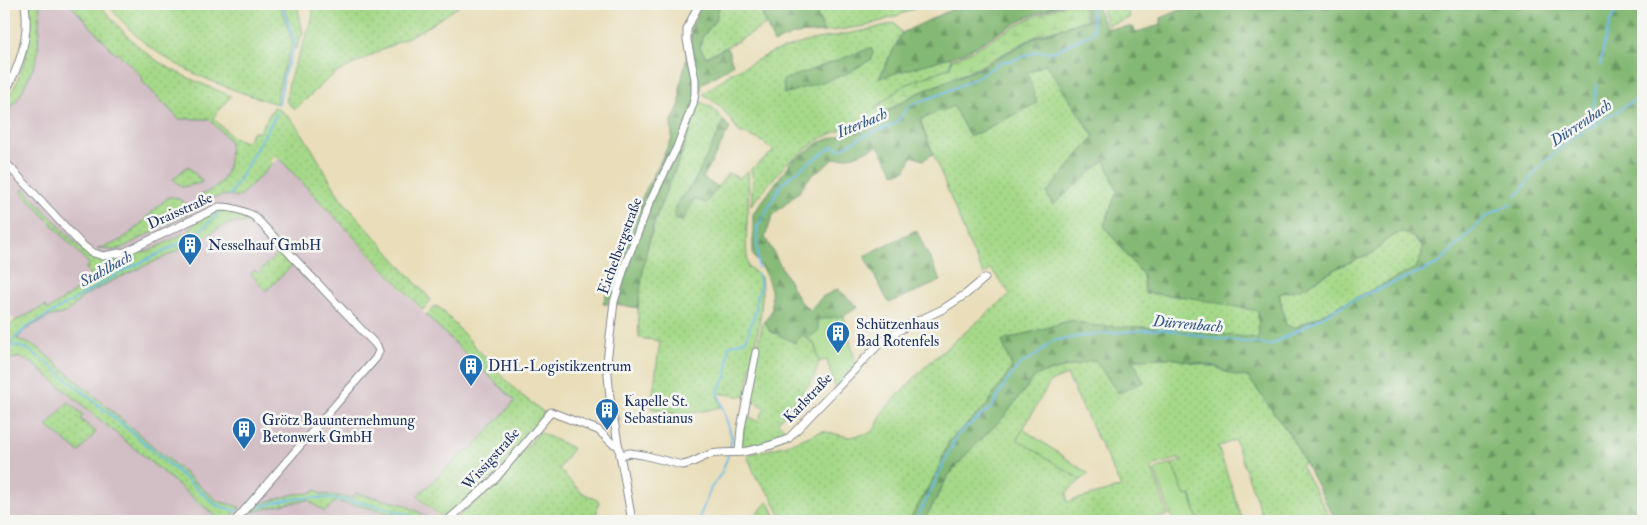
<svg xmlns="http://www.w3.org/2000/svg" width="1647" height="525" font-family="'IM FELL Double Pica',serif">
  <defs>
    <pattern id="grass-dots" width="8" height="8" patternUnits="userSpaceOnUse" patternTransform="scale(1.25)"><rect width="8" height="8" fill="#a6d989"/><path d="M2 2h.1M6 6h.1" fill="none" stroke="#8ebb79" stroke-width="1.8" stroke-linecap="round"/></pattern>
    <pattern id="forest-firs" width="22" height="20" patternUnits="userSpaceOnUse" patternTransform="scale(1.25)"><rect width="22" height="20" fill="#84b975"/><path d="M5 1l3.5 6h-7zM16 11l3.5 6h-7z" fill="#6b9763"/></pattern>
    <pattern id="wetland-marsh" width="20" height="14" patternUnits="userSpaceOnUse" patternTransform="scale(1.25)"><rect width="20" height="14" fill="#a6d989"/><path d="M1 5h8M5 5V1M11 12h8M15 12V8" fill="none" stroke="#8ebb79"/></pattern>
  </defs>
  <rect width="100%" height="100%" fill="#f6f6f2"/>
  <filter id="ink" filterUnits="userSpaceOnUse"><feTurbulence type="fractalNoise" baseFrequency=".02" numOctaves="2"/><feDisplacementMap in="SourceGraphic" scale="10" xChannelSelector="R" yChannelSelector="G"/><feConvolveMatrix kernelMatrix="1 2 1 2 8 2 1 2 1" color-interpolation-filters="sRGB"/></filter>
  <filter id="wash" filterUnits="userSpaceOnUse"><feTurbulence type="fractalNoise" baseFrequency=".0096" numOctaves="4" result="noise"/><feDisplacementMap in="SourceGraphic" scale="20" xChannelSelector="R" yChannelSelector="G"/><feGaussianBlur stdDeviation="1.12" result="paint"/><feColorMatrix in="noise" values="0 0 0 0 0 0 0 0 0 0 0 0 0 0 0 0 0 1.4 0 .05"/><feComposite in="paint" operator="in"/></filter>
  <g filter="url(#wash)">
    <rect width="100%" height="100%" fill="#e9deb9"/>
    <g fill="#d2bec5">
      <polygon points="40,4 70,4 115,53 119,54 142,77 143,82 209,119 230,141 228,168 223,181 213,190 202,196 206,199 227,195 239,197 279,158 426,315 516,401 470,451 468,449 418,497 444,521 433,521 404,504 394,521 228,521 240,507 217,501 37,347 17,339 24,330 4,309 4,118 20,95 35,64 38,52"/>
      <polygon points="13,357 19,357 36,366 221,521 4,521 4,362"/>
    </g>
    <g fill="url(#grass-dots)" stroke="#608474" fill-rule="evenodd">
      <polygon points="29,4 40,4 38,52 35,64 20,95 4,118 4,105 16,84 26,57 30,30"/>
      <path d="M70,4H99C114,21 129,40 148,54C172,73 203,84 231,96L213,118L235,139L236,138L245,142L247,140L249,139L252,132H259L274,107C302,118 324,176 343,201L431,300L423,310L276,155L270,161L273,164L239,197L227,195L206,199L201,195C229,183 229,169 230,141L209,119H179L143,82L142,77L119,54L115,53Z"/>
      <path d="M107,4H281V8L293,44C285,64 278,83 277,104C235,91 193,77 157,52C139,41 121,20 107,4Z"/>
      <polygon points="283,4 297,4 303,33 296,49"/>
      <path d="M314,4H462L426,28L334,74L295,109L287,103C286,76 300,55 308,31C312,22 313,13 314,4Z"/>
      <polygon points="720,4 790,4 762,15 766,25 727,47 706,57 700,48 702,38 716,19"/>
      <polygon points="813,4 944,4 939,6 923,5 894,17 866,26 824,32"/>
      <polygon points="1101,4 1126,4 1130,18 1107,25"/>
      <polygon points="894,23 902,33 879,78 951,56 950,67 903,86 858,122 820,139 786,164 751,205 753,182 751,169 774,151 760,140 739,132 729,117 719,105 703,94 730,74 773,52 812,40 868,30"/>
      <polygon points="1046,64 1094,137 1047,193 1052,204 1105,160 1117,191 1104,226 1143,275 1145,293 1187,297 1258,310 1259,339 1143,327 1092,326 1072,320 1002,341 1012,367 987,405 949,441 937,472 909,521 783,521 771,496 756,477 747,455 787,445 822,431 850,437 870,433 876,427 884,410 928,364 1010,294 991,269 984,275 969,244 920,120 953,105 970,137 1027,73"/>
      <path d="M699,101L713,108L724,121L694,182L675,206V219L683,220L694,199L706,203L728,173L739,178L748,171C751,203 743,235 748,266L761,277C766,310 751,363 745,397L717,393L721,407C695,413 677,418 651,408L660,341L639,338L638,308L643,263L658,212L682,153Z"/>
      <polygon points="188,166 202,181 201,183 182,187 173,179"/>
      <path d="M24,188L79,247L90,255L101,259L111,260L132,253L149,251L189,231L198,220L220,210H229L248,216L255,221L275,243L272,246L271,242L254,225V222L229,223L177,251L114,280L84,296L66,313L48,317L32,326L24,331L17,339L37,347L217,501L240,507L228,521H221L36,366C23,358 18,354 4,362V331L15,321L45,306L48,310L92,279L86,268L89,264L21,191Z"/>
      <path d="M169,197C176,196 187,203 191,208V212L120,249L112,250L97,248C129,245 145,215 169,197Z"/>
      <polygon points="1402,231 1422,245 1422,255 1416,268 1294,328 1286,325 1279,294 1303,288 1341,266 1375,252 1385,241"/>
      <polygon points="278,248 282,248 310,279 308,282 293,265 266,291 251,274 254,270 258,273 280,251"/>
      <polygon points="435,306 440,308 503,377 519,393 546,414 496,476 445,520 417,496 468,449 470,451 515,401 426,315"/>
      <polygon points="763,322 765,322 770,332 802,335 815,345 819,362 814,378 778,422 789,433 771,443 744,448 742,445 745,416 758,421 765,408 748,397"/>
      <path d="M1170,358L1215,367L1230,374L1248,377L1290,435L1305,462L1301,465L1332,521H1264L1235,440L1218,447L1243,521H1198L1191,495L1185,496L1172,464L1182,461L1181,458L1155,465L1152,468L1168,515L1146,521H1078L1077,519L1073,521H924L948,476L972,448L1004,417L1036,375L1095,360ZM1067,375L1121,487L1067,502V492L1081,480L1018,438L1050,382Z"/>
      <polygon points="68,402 83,415 80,419 96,432 79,452 47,426"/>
      <polygon points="539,432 573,448 559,469 581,492 599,501 595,521 453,521 505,474"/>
      <polygon points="316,490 321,494 353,498 356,493 406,505 434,521 416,521 366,507 335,502 325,512 308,500 290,503 248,513 255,505 295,494 311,493"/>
      <polygon points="767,502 769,503 778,521 751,521"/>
    </g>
    <g fill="url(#forest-firs)" stroke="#50746a" fill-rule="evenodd">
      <path d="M702,4H720L716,19L702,38L700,48L706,57L727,47L733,65L702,84C695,129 674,169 658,211C646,242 642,275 638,308L616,304H603L617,259L638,206L672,138L671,123L680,104V87L691,38V29Z"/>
      <polygon points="790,4 813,4 824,32 795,34 774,43 762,15"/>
      <polygon points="963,4 1063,4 1025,18 964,53 879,78 902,33"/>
      <path d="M1084,4H1096L1106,28L1133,27L1136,32L1161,25V18L1195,4H1643V521H1336L1290,435L1248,377L1230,374L1215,366L1170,358L1132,359L1144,382L1118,393L1095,360L1036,375L1004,417L972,448L948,476L924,521H909L937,472L949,441L987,405L1012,367L1002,341L1072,320L1092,326L1143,327L1259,338L1258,311L1187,297L1145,293L1143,275L1104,226L1117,191L1105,160L1053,205L1047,193L1094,136L1046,64L1027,73L1037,103L970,137L953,106L920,120L933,154L923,160L912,156L906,170L895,174L878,146L854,156L834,159L810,177L799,192L773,215L765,237L799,300L810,310L822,297L838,289L858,307L844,316L817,320L819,330L808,339L802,335L796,343L770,331L765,322L772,310L771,290L766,274L753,255V214L791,162L820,142L859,129L914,95L978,69L1038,36L1088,20ZM1402,231L1414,238L1422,245V255L1416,268L1295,328L1286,325L1279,294L1303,288L1341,266L1375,252L1385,241Z"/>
      <polygon points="871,48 873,52 872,59 844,75 784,94 783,80"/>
      <polygon points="724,121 730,128 703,178 718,187 706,203 694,199 683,221 675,220 675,207 694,182"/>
      <polygon points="916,230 941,281 889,303 864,256"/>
    </g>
    <polygon fill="url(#wetland-marsh)" stroke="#608474" points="1067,4 1082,4 1086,20 1038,35 977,68 913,95 859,128 858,122 903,86 950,67 952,59 966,54 1028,19"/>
    <g fill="#a6d989" stroke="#608474">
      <polygon points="844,316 856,365 835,388 827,360 819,362 815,345 808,339 819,330 817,320"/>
      <polygon points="1023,429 1089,474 1081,480 1017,439"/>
      <polygon points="1172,464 1185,496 1190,495 1198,521 1173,521 1155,471 1158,468"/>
    </g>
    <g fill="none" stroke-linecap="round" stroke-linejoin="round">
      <g stroke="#6dbbe7" stroke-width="2">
        <path d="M1600,66C1604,44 1607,22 1621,4"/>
        <polyline points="279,104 284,74 295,45 282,4"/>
        <polyline points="1590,128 1597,84"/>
        <polyline points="230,195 277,113"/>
        <polyline points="1516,197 1542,164 1568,142 1643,95"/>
        <path d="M758,268L757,227C768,214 772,196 783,183C791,173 821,155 833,146L841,149L862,137L895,124L910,105L941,94L972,80L1003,61H1010L1038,51L1053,52L1094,32L1091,6L1090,4"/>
        <polyline points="7,346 26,328 123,271 179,244 201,230 218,214"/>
        <polyline points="4,348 6,346 18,346 29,350 45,361 134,434 216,505 237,511"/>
        <polyline points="729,451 732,438 718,392 726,377 729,346 746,340 756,310 757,297 761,287 757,273"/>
        <path d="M259,507C270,504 282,500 293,499C330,494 390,506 424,521"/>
        <polyline points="698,521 711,488 722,472 728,456"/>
        <polyline points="916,521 958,434 992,407 1004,386 1019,365 1037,355 1052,341 1096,334 1162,329 1218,339 1271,345 1353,300 1438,264 1485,217 1511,204"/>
      </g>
    </g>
  </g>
  <g filter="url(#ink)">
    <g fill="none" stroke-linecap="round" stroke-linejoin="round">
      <g stroke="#82868c" stroke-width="9">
        <g id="minor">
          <path d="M4,94C20,66 30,37 25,4"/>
          <path d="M4,161L81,244L91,252L103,256L125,252L219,207C233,207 241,210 254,216L377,346L379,351L376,358L235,521"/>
          <polyline points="739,452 741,428 756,352"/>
          <path d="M620,455L630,453L643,455L682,465C693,464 701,457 711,454C722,452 732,453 743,452C758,449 774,445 788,439L881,342L905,327L943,309L966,294L985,278"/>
          <polyline points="447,521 496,478 551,412 598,430 612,443 617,445"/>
          <polyline points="632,521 610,398 607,362 614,302 625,265 649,204 677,147 693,104 695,94 695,79 687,40 687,29 699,4"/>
        </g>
      </g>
      <use href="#minor" stroke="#fff" stroke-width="7"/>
    </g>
  </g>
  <defs>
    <g id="building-pin" transform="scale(1.25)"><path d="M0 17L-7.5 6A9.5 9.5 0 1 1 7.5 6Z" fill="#1f6fb2" stroke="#f6f6f2"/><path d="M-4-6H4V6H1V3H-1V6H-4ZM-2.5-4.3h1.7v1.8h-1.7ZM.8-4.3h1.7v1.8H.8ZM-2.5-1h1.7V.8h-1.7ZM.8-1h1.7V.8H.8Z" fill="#fff"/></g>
  </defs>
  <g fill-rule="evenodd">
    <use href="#building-pin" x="190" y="245"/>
    <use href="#building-pin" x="838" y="333"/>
    <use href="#building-pin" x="471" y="366"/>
    <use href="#building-pin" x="607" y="410"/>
    <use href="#building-pin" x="244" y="429"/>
  </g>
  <g text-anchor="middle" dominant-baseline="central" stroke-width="5" stroke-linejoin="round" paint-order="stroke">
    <g font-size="15" fill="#1b2f5e" stroke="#f6f6f2">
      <text transform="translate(180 211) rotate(-24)">Draisstraße</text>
      <text transform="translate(620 246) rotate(-70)">Eichelbergstraße</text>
      <text transform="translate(808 398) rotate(-46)">Karlstraße</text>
      <text transform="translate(491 459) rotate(-48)">Wissigstraße</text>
    </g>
    <g font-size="15" fill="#1b2f5e" stroke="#f6f6f2" text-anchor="start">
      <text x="208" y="245">Nesselhauf GmbH</text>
      <text x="856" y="324">Schützenhaus<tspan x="856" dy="17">Bad Rotenfels</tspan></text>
      <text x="488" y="366">DHL-Logistikzentrum</text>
      <text x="624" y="401">Kapelle St.<tspan x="624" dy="17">Sebastianus</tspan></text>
      <text x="262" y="420">Grötz Bauunternehmung<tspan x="262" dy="17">Betonwerk GmbH</tspan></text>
    </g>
    <g font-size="16" font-style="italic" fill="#345987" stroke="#f6f6f2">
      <text transform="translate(862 123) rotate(-23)">Itterbach</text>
      <text transform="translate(1581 123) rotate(-34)">Dürrenbach</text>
      <text transform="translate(106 269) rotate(-29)">Stahlbach</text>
      <text transform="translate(1188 324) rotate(5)">Dürrenbach</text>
    </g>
  </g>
  <rect width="1647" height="525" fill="none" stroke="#f6f6f2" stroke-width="20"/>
</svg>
